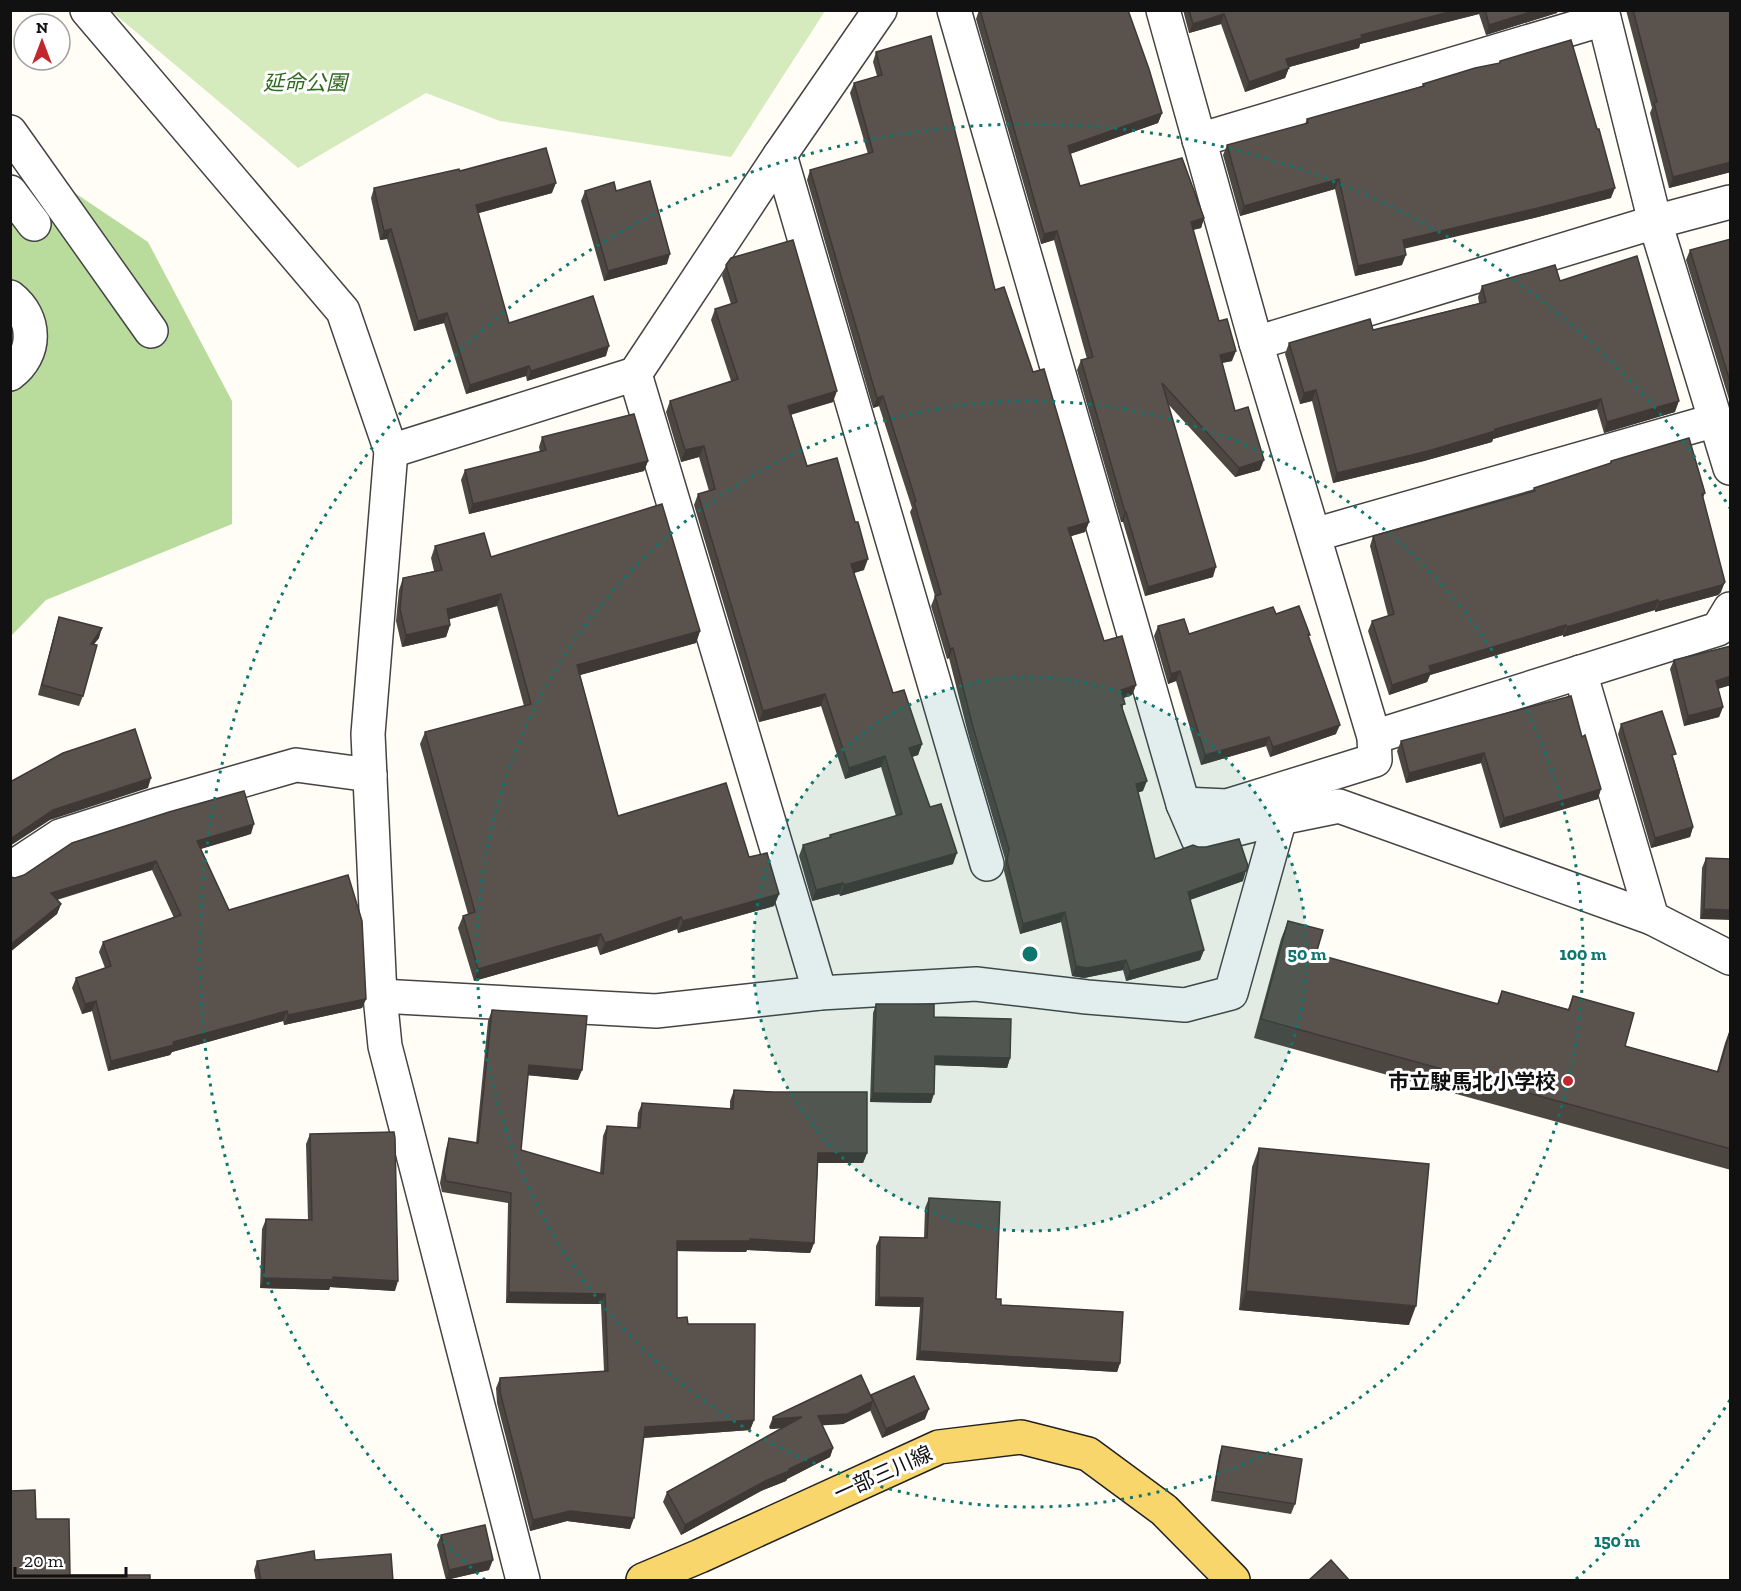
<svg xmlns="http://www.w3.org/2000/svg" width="1741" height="1591" font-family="'Zilla Slab','Noto Sans JP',serif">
  <rect width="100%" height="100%" fill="#fffdf5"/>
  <polygon fill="#d5ebbd" points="111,11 825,11 731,157 500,121 426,93 298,168"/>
  <polygon fill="#b9dc9c" points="51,177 148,242 232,401 232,524 46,600 11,636 11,218"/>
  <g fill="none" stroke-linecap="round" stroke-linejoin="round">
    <g stroke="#444" stroke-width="36">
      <g id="minor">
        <polyline points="87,10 343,311 391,451 368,734 380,996 385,1046 523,1580"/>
        <polyline points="954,10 1183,804 1198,839 1280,818 1339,806 1652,918 1730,958"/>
        <polyline points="1163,10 1256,343 1374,737 1375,760 1227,806 1183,804"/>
        <polyline points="1602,10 1655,222 1730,468"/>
        <polyline points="10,132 151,331"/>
        <polyline points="1199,140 1604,19"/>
        <polyline points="780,155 987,864"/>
        <polyline points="10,192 34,224"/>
        <path d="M10,297C37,318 37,354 10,374"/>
        <polyline points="1256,343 1655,222 1730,202"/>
        <polyline points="635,374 820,993"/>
        <polyline points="391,451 635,374 780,155 880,10"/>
        <polyline points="1314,535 1716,420"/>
        <polyline points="1580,672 1652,918"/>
        <polyline points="1374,737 1718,629 1730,609"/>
        <polyline points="10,869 60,836 160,804 296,765 370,775"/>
        <polyline points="380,996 656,1011 820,993 976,984 1087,997 1185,1005 1231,993 1280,818"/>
      </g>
    </g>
    <g stroke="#222" stroke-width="36">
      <polyline id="major" points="643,1580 700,1556 939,1447 1021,1437 1088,1454 1164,1510 1233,1580"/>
    </g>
    <use href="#minor" stroke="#fff" stroke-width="33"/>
    <use href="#major" stroke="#f9d66b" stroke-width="33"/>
  </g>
  <g fill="#4d4742">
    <polygon points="979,10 1128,10 1162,113 1158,123 1070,154 1080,186 1204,218 1201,228 1193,230 1219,321 1232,361 1222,363 1235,411 1260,470 1235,477 1168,404 1213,577 1145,596 1123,522 1121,522 1077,370 1081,360 1087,359 1054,240 1041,244 976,19"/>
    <polygon points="1183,10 1558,10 1557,13 1486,35 1479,14 1360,44 1359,48 1289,67 1285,78 1245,92 1221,24 1189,33"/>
    <polygon points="1626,10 1731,10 1731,172 1669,188 1650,113 1652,108"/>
    <polygon points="876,52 995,290 1033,372 1089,522 1085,532 1071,536 1104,641 1136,685 1132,695 1123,698 1123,710 1143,791 1138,792 1155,859 1243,881 1190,900 1204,950 1200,960 1126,981 1123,970 1084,978 1072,976 1061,922 1020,934 1004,871 1005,859 969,737 949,658 947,659 931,606 935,596 910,512 912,508 879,406 873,408 807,180 810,170 868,154 850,93 854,83 877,76 873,62"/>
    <polygon points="1500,61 1611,198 1534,218 1404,248 1402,265 1355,276 1335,189 1240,216 1223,155 1227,145 1305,124 1307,119 1422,86 1423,84 1499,63"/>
    <polygon points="460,171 552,193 478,213 509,323 606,356 527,381 526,376 466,394 444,323 414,331 387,239 380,240 371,198 374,188"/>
    <polygon points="585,191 616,191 667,264 604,281 581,201"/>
    <polygon points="1731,239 1731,406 1686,260 1690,250"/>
    <polygon points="726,265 833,402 791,414 807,466 864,570 854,573 893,693 922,744 918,755 912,757 930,807 953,864 840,896 839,894 812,901 799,856 803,845 829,838 830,835 896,816 881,767 845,779 821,706 759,722 694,505 698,494 709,491 699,457 681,462 666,412 670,401 731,381 711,320 715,309 731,304 722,276"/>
    <polygon points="1560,281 1675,412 1604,433 1597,409 1493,439 1492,442 1424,461 1333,483 1312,401 1300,404 1285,354 1289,343 1373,330 1479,303 1478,297 1482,286"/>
    <polygon points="542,437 648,461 644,471 469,514 461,480 465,470 540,452 539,447"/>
    <polygon points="1611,461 1705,493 1703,498 1721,592 1718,595 1655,612 1655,610 1563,637 1563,635 1430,675 1427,682 1389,695 1368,631 1372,621 1388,616 1370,546 1373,536 1533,491 1534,488 1610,463"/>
    <polygon points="435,546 491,557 700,631 696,643 580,675 618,816 749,857 779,894 774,906 678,933 677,929 600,955 597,946 474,981 458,928 463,916 468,914 420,744 425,732 524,706 497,606 449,619 450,625 446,637 402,647 396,621 399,590 403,578 434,571 431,558"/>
    <polygon points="1276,614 1309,637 1336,734 1270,757 1266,746 1201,765 1176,681 1168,684 1154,636 1158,626 1189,634"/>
    <polygon points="59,617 99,638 94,644 83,696 79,706 38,695 56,627"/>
    <polygon points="1674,660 1731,685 1718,689 1723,707 1719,717 1684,726 1670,669"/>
    <polygon points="1571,696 1598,799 1500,828 1481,763 1406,783 1397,751 1401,741"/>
    <polygon points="1621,724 1674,759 1693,827 1690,837 1651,848 1618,734"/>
    <polygon points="251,834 201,849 229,910 366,999 362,1008 284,1025 283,1021 172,1052 170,1055 108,1071 92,1011 82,1014 72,988 76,978 105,968 99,952 103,942 174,918 152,870 57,900 61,904 57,914 10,952 10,877 15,878"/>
    <polygon points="1706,858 1731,859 1700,919 1702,868"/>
    <polygon points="1288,921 1316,954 1497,1004 1502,991 1568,1009 1573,996 1625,1046 1717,1071 1725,1043 1731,1027 1731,1170 1254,1038 1281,939"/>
    <polygon points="876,1004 934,1017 1010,1058 1007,1068 935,1065 931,1103 870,1102 873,1013"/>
    <polygon points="492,1010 578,1080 528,1075 521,1150 600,1173 603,1136 607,1126 637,1128 638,1113 642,1103 730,1109 730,1101 734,1090 867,1153 863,1163 818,1163 814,1243 810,1253 747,1250 746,1252 677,1251 677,1318 688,1324 754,1420 750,1430 643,1438 630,1529 567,1521 530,1531 497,1403 496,1388 500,1378 604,1371 601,1304 506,1303 508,1203 442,1192 440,1183 446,1149 449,1138 476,1143 488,1021"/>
    <polygon points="310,1134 395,1291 330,1287 329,1290 260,1288 262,1229 266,1219 308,1220 306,1144"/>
    <polygon points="1259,1148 1409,1325 1239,1310 1252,1167"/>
    <polygon points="929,1198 996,1299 1001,1305 1120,1363 1117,1372 916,1360 920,1307 875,1306 876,1246 880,1237 924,1238 925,1208"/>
    <polygon points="871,1396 925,1419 882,1438 870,1410 843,1424 822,1425 833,1448 830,1457 787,1479 786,1481 761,1491 681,1535 663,1502 667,1492 783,1428 770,1429 769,1427 773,1417"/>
    <polygon points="1222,1446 1295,1504 1291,1514 1211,1501 1219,1456"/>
    <polygon points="441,1535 489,1570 446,1580 437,1545"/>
    <polygon points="315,1560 393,1581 256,1581 254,1570 257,1561"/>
  </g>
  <g fill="#3f3936">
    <polygon points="1457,10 1481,10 1479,14 1360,44 1359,48 1282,69 1286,59 1361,35"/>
    <polygon points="1537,10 1558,10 1557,13 1486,35 1489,25"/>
    <polygon points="1224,14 1221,24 1189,33 1193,24"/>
    <polygon points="1289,68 1285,78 1245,92 1249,82"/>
    <polygon points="1162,113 1158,123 1064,156 1068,146"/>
    <polygon points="1731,162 1731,172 1669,188 1673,177"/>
    <polygon points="1339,179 1335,189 1240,216 1244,206"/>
    <polygon points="556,183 552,193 472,215 476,205"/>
    <polygon points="1615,188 1611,198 1534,218 1399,250 1403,240"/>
    <polygon points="1204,218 1201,228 1187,231 1191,222"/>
    <polygon points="391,229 387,239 380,240 384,231"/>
    <polygon points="1057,231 1054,240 1041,244 1044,234"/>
    <polygon points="670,254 667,264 604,281 608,271"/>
    <polygon points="1406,255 1402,265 1355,276 1358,266"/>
    <polygon points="447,313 444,323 414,331 418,321"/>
    <polygon points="609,346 606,356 527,381 531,371"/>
    <polygon points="1236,351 1232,361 1216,364 1220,355"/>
    <polygon points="529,366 526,376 466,394 470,385"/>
    <polygon points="1316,390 1312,401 1300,404 1304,393"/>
    <polygon points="837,391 833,402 784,417 788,406"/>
    <polygon points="883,396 879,406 873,408 877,398"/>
    <polygon points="1601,399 1597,409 1493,439 1492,442 1424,461 1333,483 1337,473"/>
    <polygon points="1679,401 1675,412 1604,433 1607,422"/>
    <polygon points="704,446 699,457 681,462 685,450"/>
    <polygon points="1264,460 1260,470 1235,477 1239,468"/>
    <polygon points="648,461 644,471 469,514 473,504"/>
    <polygon points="1125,512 1126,512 1123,522 1121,522"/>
    <polygon points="1089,522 1085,532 1065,538 1068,528"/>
    <polygon points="868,559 864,570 847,575 851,564"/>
    <polygon points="1216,567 1213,577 1145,596 1148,587"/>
    <polygon points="1725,582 1721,592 1718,595 1655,612 1659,602"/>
    <polygon points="501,594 497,606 443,621 447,609"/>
    <polygon points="1658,600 1655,610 1563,637 1567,627"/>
    <polygon points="450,625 446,637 402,647 406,635"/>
    <polygon points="1566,625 1563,635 1430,675 1427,682 1389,695 1392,685 1429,666"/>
    <polygon points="102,628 99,638 87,653 91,644"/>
    <polygon points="700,631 696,643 573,677 577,665"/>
    <polygon points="953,648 949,658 947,659 950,649"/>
    <polygon points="1180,671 1176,681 1168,684 1171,674"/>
    <polygon points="1731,676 1731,685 1712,690 1716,681"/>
    <polygon points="1136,685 1132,695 1118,700 1121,690"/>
    <polygon points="825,694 821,706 759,722 763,711"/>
    <polygon points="1723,707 1719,717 1684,726 1688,716"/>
    <polygon points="1340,725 1336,734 1270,757 1273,747"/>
    <polygon points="1269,737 1266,746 1201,765 1205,755"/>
    <polygon points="922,744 918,755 905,759 909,748"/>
    <polygon points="1484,753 1481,763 1406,783 1409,773"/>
    <polygon points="885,756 881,767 845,779 849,768"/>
    <polygon points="151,778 148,788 50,820 10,846 10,839 53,810"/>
    <polygon points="1147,781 1143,791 1133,794 1136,784"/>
    <polygon points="1601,789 1598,799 1500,828 1504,818"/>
    <polygon points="254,824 251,834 193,851 197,841"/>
    <polygon points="1693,827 1690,837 1651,848 1655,838"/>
    <polygon points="957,853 953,864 840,896 844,885"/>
    <polygon points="156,861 152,870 48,902 51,893"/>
    <polygon points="1246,871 1243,881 1184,902 1188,892"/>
    <polygon points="843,883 839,894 812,901 816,890"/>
    <polygon points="779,894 774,906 678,933 683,921"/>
    <polygon points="61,904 57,914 10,952 10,945"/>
    <polygon points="1704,909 1731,910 1731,920 1700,919"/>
    <polygon points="1065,912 1061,922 1020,934 1023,924"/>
    <polygon points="681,917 677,929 600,955 605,943"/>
    <polygon points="601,934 597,946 474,981 478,969"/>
    <polygon points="1204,950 1200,960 1126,981 1130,971"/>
    <polygon points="1126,960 1123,970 1084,978 1072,976 1076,966"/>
    <polygon points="366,999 362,1008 284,1025 288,1015"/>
    <polygon points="96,1001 92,1011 82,1014 85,1004"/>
    <polygon points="287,1011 283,1021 172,1052 170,1055 108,1071 111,1061 173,1042"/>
    <polygon points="935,1056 1010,1058 1007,1068 932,1065"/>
    <polygon points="529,1065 582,1070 578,1080 525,1075"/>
    <polygon points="873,1093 934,1094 931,1103 870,1102"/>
    <polygon points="818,1153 867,1153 863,1163 814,1163"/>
    <polygon points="750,1239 814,1243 810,1253 747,1250 746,1252 674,1251 677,1241"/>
    <polygon points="333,1277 398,1281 395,1291 330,1287 329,1290 260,1288 264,1278"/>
    <polygon points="1246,1291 1416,1306 1409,1325 1239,1310"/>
    <polygon points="509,1292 605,1294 601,1304 506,1303"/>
    <polygon points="879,1297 923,1298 920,1307 875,1306"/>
    <polygon points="920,1351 1120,1363 1117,1372 916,1360"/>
    <polygon points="873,1401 870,1411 843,1424 814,1426 818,1416"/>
    <polygon points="929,1409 925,1419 882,1438 886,1429"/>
    <polygon points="802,1417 799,1427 770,1429 773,1419"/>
    <polygon points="754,1420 750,1430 641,1438 645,1427"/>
    <polygon points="833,1448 830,1457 787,1479 786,1481 761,1491 681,1535 685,1525 765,1481"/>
    <polygon points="570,1511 634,1518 630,1529 567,1521 530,1531 533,1520"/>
    <polygon points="493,1560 489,1570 446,1580 449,1570"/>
  </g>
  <g fill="#5a524d" stroke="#3f3936" stroke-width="1.5">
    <polygon points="980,10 1128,10 1149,69 1162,113 1068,146 1080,186 1182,158 1204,218 1191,222 1219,321 1227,319 1236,351 1220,355 1235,411 1248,407 1264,460 1239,468 1162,383 1216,567 1148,587 1126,512 1125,512 1081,360 1093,357 1057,231 1044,234"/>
    <polygon points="1189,10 1457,10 1361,35 1362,38 1286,59 1289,68 1249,82 1224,14 1193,24"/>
    <polygon points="1485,10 1537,10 1489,25"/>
    <polygon points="1633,10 1731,10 1731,162 1673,177 1654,103 1657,102"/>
    <polygon points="931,36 995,290 1004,287 1033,372 1044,369 1089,522 1068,528 1104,641 1122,636 1136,685 1121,690 1125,704 1121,705 1147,781 1136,784 1155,859 1193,845 1198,847 1206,847 1239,839 1248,866 1246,871 1188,892 1204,950 1130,971 1126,960 1087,968 1076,966 1065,912 1023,924 1007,861 1009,849 973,727 953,648 950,649 935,596 941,594 914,502 916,501 883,396 877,398 810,170 873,152 854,83 882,75 876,52"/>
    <polygon points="1571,40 1597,129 1599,129 1615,188 1538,208 1403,240 1406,255 1358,266 1339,179 1244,206 1227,145 1308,123 1307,119 1424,86 1423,84 1475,68 1500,63 1500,61"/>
    <polygon points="546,148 556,183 476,205 509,323 593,296 609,346 531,371 529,366 470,385 447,313 418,321 391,229 384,231 374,188 459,169 460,171"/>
    <polygon points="650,181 670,254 608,271 585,191 614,182 616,191"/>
    <polygon points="1731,239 1731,385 1690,250"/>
    <polygon points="793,240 837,391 788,406 807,466 837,458 855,522 858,522 868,559 851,564 893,693 904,690 922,744 909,748 930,807 941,804 957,853 844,885 843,883 816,890 803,845 831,837 830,835 902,814 885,756 849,768 825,694 763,711 698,494 715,489 704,446 685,450 670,401 738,379 715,309 737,302 726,265 731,258"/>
    <polygon points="1637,256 1679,401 1607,422 1601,399 1495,429 1495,431 1428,451 1337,473 1316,390 1304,393 1289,343 1370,319 1373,330 1486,302 1482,286 1555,265 1560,281"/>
    <polygon points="634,414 648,461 473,504 465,470 546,450 542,437"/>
    <polygon points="1689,438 1705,493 1702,494 1725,582 1722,585 1659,602 1658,600 1567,627 1566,625 1429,666 1431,672 1392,685 1372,621 1394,614 1373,536 1535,491 1534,488 1611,463 1611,461"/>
    <polygon points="662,504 700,631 577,665 618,816 726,783 749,857 767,853 779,894 683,921 681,917 605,943 601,934 478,969 463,916 475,912 425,732 531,704 501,594 447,609 450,625 406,635 400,609 403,578 442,570 435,546 484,533 491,557"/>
    <polygon points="1299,606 1310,635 1308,635 1340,725 1273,747 1269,737 1205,755 1180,671 1171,674 1158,626 1184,619 1189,634 1273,607 1276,614"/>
    <polygon points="59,617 102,628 91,644 97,645 83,696 42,685"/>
    <polygon points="1731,646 1731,676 1716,681 1723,707 1688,716 1674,660"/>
    <polygon points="1571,696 1582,737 1585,735 1601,789 1504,818 1484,753 1409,773 1401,741"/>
    <polygon points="1662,711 1676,754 1672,755 1693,827 1655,838 1621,724"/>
    <polygon points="135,729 151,778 53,810 10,839 10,782 63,753"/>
    <polygon points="244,791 254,824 197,841 229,910 348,875 362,921 366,999 288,1015 287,1011 173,1042 174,1045 111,1061 96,1001 85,1004 76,978 111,966 103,942 181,915 156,861 51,893 61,904 10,945 10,877 15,878 24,875 72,843 169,812"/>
    <polygon points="1706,858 1731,859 1731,910 1704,909"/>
    <polygon points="1288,921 1323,930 1316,954 1498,1004 1502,991 1569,1010 1573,996 1634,1013 1625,1046 1718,1072 1731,1028 1731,1149 1261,1019"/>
    <polygon points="876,1004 934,1004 934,1017 1011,1019 1010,1058 935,1056 934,1094 873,1093"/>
    <polygon points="492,1010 587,1016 582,1070 529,1065 521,1150 603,1174 607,1126 640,1128 642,1103 733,1109 734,1090 774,1092 867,1092 867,1153 818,1153 814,1243 750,1239 750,1241 677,1241 677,1318 687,1317 688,1324 755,1324 754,1420 645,1427 634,1518 570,1511 533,1520 500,1392 500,1378 608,1371 605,1294 509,1292 511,1193 446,1181 444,1172 449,1138 478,1143"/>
    <polygon points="394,1132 395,1138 398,1281 333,1277 333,1280 264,1278 266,1219 312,1220 310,1134"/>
    <polygon points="1259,1148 1429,1164 1416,1306 1246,1291"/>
    <polygon points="929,1198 1000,1202 996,1299 1001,1299 1001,1305 1123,1312 1120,1363 920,1351 923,1298 879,1297 880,1237 927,1238"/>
    <polygon points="861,1375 873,1401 847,1414 818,1416 833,1448 789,1469 789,1471 765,1481 685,1525 667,1492 802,1417 773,1419 773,1417"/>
    <polygon points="914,1376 929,1409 886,1429 871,1395"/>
    <polygon points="1222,1446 1302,1459 1295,1504 1214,1491"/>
    <polygon points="35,1490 36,1519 69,1519 70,1575 150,1575 150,1581 10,1581 10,1491"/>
    <polygon points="485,1525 493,1560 449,1570 441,1535"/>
    <polygon points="314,1551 315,1560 391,1554 393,1581 261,1581 257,1561"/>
    <polygon points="1331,1560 1350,1581 1308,1581"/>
  </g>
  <circle cx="1030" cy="954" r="277" fill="#0f766e" fill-opacity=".12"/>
  <g fill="none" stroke="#0f766e" stroke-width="3" stroke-dasharray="3 6">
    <circle cx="1030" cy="954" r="277"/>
    <circle cx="1030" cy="954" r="553"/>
    <path d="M1730 1400A830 830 0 0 1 1575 1580M485 1580A830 830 0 1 1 1730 508"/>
  </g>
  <circle fill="#c4262e" stroke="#fff" stroke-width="2" cx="1568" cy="1081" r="6"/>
  <g text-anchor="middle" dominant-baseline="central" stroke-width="6" stroke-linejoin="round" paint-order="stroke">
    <g font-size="21" font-style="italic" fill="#2f6b1f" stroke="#fff">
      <text x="305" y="82">延命公園</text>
    </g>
    <g font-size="21" font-weight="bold" fill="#111" stroke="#fff" text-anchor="end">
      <text x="1556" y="1081">市立駛馬北小学校</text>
    </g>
    <g font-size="21" fill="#111" stroke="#fff">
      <text transform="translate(883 1473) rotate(-24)">一部三川線</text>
    </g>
  </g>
  <circle cx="1030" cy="954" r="9" fill="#0f766e" stroke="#fff" stroke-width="3"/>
  <g font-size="18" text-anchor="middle" font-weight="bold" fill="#0f766e" stroke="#fff" stroke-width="6" stroke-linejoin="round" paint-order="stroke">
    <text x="1307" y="960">50 m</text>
    <text x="1583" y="960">100 m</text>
    <text x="1617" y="1547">150 m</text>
  </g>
  <rect width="1741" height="1591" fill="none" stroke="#111111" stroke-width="24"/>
  <g transform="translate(42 42)"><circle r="28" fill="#ffffff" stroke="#a0a0a0" stroke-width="1.5"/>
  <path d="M0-4.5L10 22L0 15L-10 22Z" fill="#c4262e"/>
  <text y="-9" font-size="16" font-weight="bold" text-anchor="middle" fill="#111111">N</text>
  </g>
  <path d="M15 1567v9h111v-9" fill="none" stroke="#111111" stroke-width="3"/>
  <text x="24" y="1567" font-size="18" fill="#111111" stroke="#ffffff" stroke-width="4.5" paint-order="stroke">20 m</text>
</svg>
